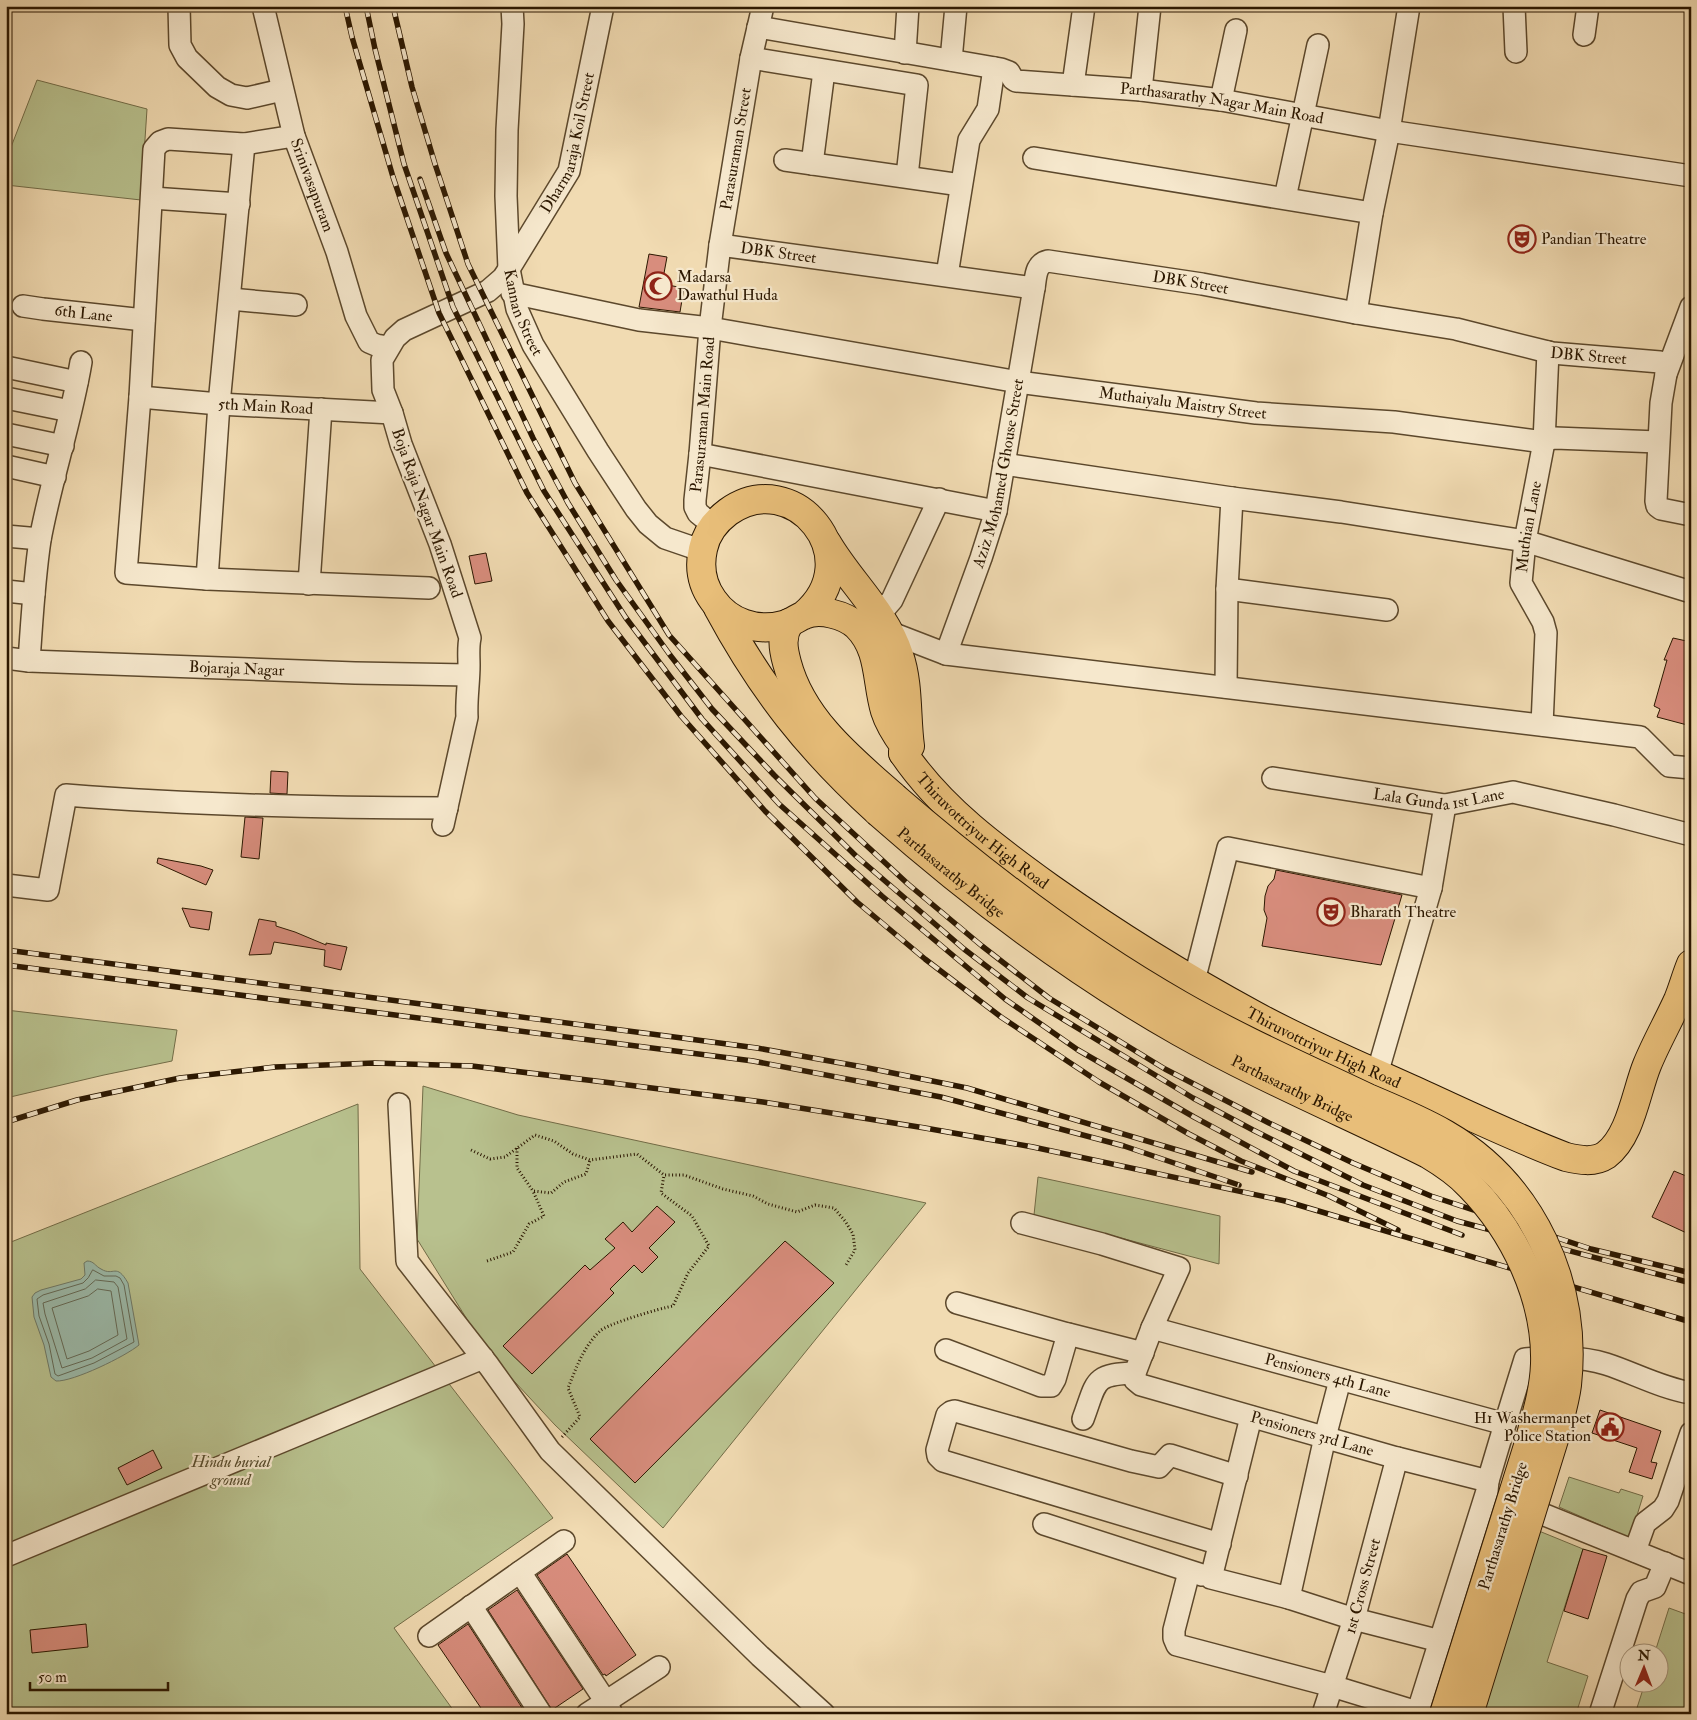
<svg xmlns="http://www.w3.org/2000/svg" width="1697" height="1720" font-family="'IM FELL Double Pica',serif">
  <rect width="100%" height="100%" fill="#f1dbb2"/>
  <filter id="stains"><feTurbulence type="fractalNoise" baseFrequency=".004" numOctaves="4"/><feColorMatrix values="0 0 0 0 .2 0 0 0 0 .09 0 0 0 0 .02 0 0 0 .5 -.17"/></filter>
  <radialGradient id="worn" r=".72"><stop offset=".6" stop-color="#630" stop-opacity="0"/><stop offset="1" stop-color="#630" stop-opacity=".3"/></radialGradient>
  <g fill="#b8c18e" stroke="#726c47">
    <polygon points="37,80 147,109 141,200 6,185 6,160"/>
    <polygon points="6,1010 177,1030 172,1061 104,1075 6,1098"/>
    <polygon points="423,1086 518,1115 926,1203 663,1528 555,1425 488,1353 417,1239"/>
    <polygon points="358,1104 360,1269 553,1518 394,1628 456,1714 6,1714 6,1244"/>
    <polygon points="1038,1177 1220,1216 1219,1264 1034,1215"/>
    <polygon points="1569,1477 1619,1493 1621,1489 1643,1496 1630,1538 1559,1507"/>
    <polygon points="1539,1531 1583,1549 1547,1662 1588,1676 1576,1714 1481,1714"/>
    <polygon points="1669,1608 1691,1616 1691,1714 1635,1714 1645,1683 1660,1682 1660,1652 1655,1652"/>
  </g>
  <path fill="#9bbbab" stroke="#6e7967" d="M87,1261C94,1261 95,1266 101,1269C114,1277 116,1262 128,1283L139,1345C126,1356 73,1382 56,1381L51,1377L44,1345L34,1317L32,1297L35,1293L41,1290L81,1279L85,1275L84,1263Z"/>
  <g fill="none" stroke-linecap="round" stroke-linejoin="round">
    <g stroke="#636956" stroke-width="1">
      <polygon points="93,1270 104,1276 116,1276 120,1278 124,1285 134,1342 94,1363 58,1376 55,1374 49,1344 39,1316 37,1299 43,1295 83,1283 88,1278"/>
      <polygon points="96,1280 114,1282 118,1287 127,1339 92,1358 62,1368 45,1314 43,1303 85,1289"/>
      <polygon points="98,1289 111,1291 118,1335 89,1351 67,1359 52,1308 88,1296"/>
    </g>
  </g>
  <g fill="#d88d7d" stroke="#2b1700">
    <polygon points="649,254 667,257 662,284 684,288 680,312 639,307"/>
    <polygon points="486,553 492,581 475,584 469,556"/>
    <polygon points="1673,638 1691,642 1691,726 1657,717 1660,709 1654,706 1667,660 1664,660"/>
    <polygon points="271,771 288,772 287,794 270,793"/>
    <polygon points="245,817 263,818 259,859 241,857"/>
    <polygon points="158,858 201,866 213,870 206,885 157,863"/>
    <polygon points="1276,870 1402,895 1381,965 1262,946 1267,918 1264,910 1265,896 1268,886 1274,879"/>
    <polygon points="182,908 212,912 209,930 190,927"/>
    <polygon points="259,919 276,922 276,926 295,932 326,945 326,943 347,947 341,970 324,966 325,950 274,942 271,954 249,955"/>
    <polygon points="1674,1171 1691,1178 1691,1235 1652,1217"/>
    <polygon points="657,1206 675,1222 649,1248 658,1257 642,1273 634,1265 610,1289 614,1293 532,1374 503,1346 585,1265 590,1270 615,1248 605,1239 623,1222 632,1232"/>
    <polygon points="785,1241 834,1283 635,1483 590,1439"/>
    <polygon points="1600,1410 1661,1431 1651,1462 1657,1463 1652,1479 1629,1472 1637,1448 1592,1433"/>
    <polygon points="153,1450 162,1468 127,1485 118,1468"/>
    <polygon points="1583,1549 1607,1556 1588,1619 1564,1611"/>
    <polygon points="567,1554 636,1655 606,1676 605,1674 603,1675 537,1575"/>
    <polygon points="517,1590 583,1689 552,1710 488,1610"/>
    <polygon points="86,1624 88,1647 32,1653 30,1630"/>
    <polygon points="468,1624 526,1714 485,1714 438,1645"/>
  </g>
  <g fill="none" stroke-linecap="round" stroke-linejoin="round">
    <g stroke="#5c482c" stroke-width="24">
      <g id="minor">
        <polyline points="179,6 180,45 187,58 217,87 231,95 247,98 282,90"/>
        <path id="s1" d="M263,6L294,136L337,252L356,316L369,342L376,345L388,347"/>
        <path id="s2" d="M512,6L513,24L507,130L506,196L509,269L517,309L533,345L598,451L636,509L648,524L665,538L703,551"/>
        <polyline points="1514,6 1516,52"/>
        <path id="s3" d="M758,27L1001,69L1009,72L1013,79L1016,81L1141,90L1221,100L1389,131L1691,176"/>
        <polyline points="1584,35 1588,6"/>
        <polyline points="905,53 908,6"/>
        <polyline points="751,58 917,85 907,176"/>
        <polyline points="951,60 956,6"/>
        <polyline points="1073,85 1084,6"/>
        <polyline points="1141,90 1150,6"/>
        <polyline points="1221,100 1236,30"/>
        <polyline points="294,136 244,144 168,139 160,142 154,149 140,397 126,573 207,579 429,588"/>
        <polyline points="1034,158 1372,213"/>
        <polyline points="785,160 961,185"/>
        <polyline points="812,164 824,71"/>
        <polyline points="152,198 239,204"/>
        <polyline points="1285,198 1318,45"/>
        <path id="s4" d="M720,245L1034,288C1036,277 1035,264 1048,261L1202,284L1356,313L1456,329L1552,353L1660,362L1667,366L1666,374"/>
        <polyline points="947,275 969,140 988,109 994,68"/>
        <path id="s5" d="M512,293L639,320L710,328L1018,382L1256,413L1394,422L1544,442L1548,439L1555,438L1658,442"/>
        <polyline points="230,299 296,305"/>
        <path id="s6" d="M23,306L43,309L144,320"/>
        <polyline points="1691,307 1666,374 1661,403 1656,501 1657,506 1661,509 1691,515"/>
        <polyline points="1356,313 1372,213 1389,131 1409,6"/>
        <polyline points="6,367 77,382"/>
        <path id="s7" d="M140,397L219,404L392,413"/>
        <polyline points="6,398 70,411"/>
        <polyline points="6,434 63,446"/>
        <polyline points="700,454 996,511"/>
        <polyline points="1004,464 1232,498 1341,512 1525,541 1691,592"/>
        <polyline points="6,466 55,477"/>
        <path id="s8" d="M714,526L698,513L695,507V500L700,454L710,328L720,245L751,58L763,6"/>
        <polyline points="6,536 40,539"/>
        <polyline points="207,579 219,404 244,144"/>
        <polyline points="309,584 321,409"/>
        <polyline points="1227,589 1387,610"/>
        <polyline points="6,591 34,594"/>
        <polyline points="879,615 892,600 939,499"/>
        <polyline points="889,632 946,654 1640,737 1669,766 1691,768"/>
        <path id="s9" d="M946,654L981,558L996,511L1034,288"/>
        <path id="s10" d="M6,658L29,661L355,673L468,675"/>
        <path d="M29,661C32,620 34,580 40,540C51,480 71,422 81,362"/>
        <polyline points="1226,687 1227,589 1232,498"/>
        <path id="s11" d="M1542,725L1546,633L1543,622L1521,583L1525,541L1544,442L1548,352"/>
        <path id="s12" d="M1273,778L1445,805L1513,792L1614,815L1691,835"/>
        <path id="s13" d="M443,825L467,717C466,700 469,683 469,665C469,656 468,647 470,638L440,544L401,444L392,413L383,390L382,360L395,338L404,330L488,291L503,278L509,269L569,171L603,6"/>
        <path d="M6,885L48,890L66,795C192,805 320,808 447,808"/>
        <polyline points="1194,981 1228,848 1431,888"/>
        <polyline points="1377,1074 1431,888 1445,805"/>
        <polyline points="399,1104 407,1261 489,1366 550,1451 760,1656 824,1714"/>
        <path id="s14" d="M1022,1223L1102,1244L1179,1268L1152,1328L1135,1373V1380L1141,1385L1397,1458L1488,1481"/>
        <polyline points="957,1303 1068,1334 1143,1353"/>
        <path id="s15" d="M1152,1328L1505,1424"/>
        <polyline points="946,1350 1041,1386 1051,1386 1055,1379 1068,1334"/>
        <polyline points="1251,1417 1211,1578 1289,1598 1354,1619 1440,1641"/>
        <path d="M1083,1419C1097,1382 1092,1374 1135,1373"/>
        <polyline points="1520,1505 1691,1574"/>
        <polyline points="1044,1524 1202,1575"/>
        <polyline points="1220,1544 943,1461 938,1456 937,1450 947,1415 951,1412 955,1411 1131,1461 1159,1467 1170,1455 1237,1476"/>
        <polyline points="1635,1551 1645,1523 1663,1509 1668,1501 1691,1433"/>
        <polyline points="6,1556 483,1358"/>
        <polyline points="520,1572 606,1702 612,1714"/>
        <polyline points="1189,1572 1174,1630 1174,1638 1177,1645 1332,1686 1417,1712"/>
        <polyline points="1289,1598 1325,1437 1340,1380"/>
        <polyline points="471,1606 541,1714"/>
        <polyline points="429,1636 564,1541"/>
        <polyline points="587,1714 659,1667"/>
        <path id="s16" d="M1323,1714L1354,1619L1397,1458"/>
        <path d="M1417,1714L1487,1491L1488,1481L1505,1424L1525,1359C1552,1357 1580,1356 1606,1364C1634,1373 1661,1388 1691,1393"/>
        <polyline points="1600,1714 1637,1599 1641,1592 1655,1587 1665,1563"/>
      </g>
    </g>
    <g stroke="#2b1700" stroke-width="30">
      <g id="major">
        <path d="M827,543C849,581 885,612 899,655C909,684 906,717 910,746L907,749"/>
        <path d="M718,608C762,690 809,749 878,812"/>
        <path d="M804,615C871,558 793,465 728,512C716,521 706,534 703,549C699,567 702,585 713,600C729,623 757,632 783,625C791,623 797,618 804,615C820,608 845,615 857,626C881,650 876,681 885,711C889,724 897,736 905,747L903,753"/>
        <path d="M789,623C781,637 783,648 787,663C802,720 852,760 894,797"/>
        <path id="s17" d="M903,753C941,809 996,849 1050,888C1115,934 1184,977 1254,1015C1305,1043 1358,1065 1411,1089C1462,1112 1513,1137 1566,1157C1579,1160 1594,1163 1606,1155C1631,1136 1636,1092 1647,1065C1656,1043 1668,1022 1678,1000C1683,988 1686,976 1691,964"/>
      </g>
    </g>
    <g stroke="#2b1700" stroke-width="3" stroke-dasharray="1 2.5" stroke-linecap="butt">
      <polyline points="517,1148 517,1168 533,1191 551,1193 564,1182 586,1174 590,1160"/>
      <polyline points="471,1150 490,1159 505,1157 535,1135 554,1141 573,1154 590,1160 637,1154 664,1175 684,1175 723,1189 753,1196 768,1204 797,1212 815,1205 834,1208 845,1221 853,1234 855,1250 846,1265"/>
      <polyline points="487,1261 513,1252 529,1224 544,1216 533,1191"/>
      <path d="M562,1437L580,1417L568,1388C576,1368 584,1346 600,1331C607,1324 661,1308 673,1306L688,1273L709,1246L692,1216L661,1193L664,1175"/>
    </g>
    <use href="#minor" stroke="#f6e8cd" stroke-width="21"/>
    <use href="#major" stroke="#e8be79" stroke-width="28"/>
    <g stroke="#2b1700" stroke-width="5.5">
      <g id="rail">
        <polyline points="345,6 352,37 393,177 439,313 527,493 608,621 681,716 765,811 857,902 925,959 1001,1017 1099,1082 1189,1134 1241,1161 1329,1196 1398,1230"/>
        <polyline points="366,6 375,49 404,164 453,307 544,491 626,618 702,719 779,804 882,896 1005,999 1078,1050 1194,1117 1294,1171 1462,1235"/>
        <polyline points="393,6 412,87 435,164 468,264 575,483 669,635 815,798 908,884 982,946 1049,998 1165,1069 1269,1123 1353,1163 1431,1196 1591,1249 1691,1273"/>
        <polyline points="420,179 446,253 533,438 568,503 616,580 670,655 712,709 774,775 856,856 964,949 1028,998 1193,1098 1253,1130 1363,1185 1457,1221 1691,1283"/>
        <polyline points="6,950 682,1038 757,1048 863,1067 967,1088 1252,1172"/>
        <polyline points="6,965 753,1061 941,1097 1124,1146 1239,1185"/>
        <polyline points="6,1122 77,1100 180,1078 275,1067 374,1063 472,1066 604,1082 763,1102 925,1128 1033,1147 1285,1201 1691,1322"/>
      </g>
    </g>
    <use href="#rail" stroke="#f6e8cd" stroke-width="4" stroke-dasharray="11" stroke-linecap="butt"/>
    <g stroke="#2b1700" stroke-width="30" stroke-linecap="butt">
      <g id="major-bridge">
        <path d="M894,797C983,874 1078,947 1180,1005C1241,1040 1305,1068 1368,1098C1394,1109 1421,1120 1445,1134C1533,1185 1578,1285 1567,1385C1565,1401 1560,1417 1556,1433L1469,1714"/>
        <path id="s18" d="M878,812C971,894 1072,971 1180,1032C1260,1077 1345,1113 1428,1154C1443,1163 1458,1173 1470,1186C1515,1232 1547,1299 1545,1364C1544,1393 1535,1419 1528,1446L1444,1714"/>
      </g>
    </g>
    <use href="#major-bridge" stroke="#e8be79" stroke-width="28"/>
  </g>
  <defs>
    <g id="theatre-ring" transform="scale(1.4375)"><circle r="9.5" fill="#f6e8cd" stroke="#8f2418" stroke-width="1.5"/><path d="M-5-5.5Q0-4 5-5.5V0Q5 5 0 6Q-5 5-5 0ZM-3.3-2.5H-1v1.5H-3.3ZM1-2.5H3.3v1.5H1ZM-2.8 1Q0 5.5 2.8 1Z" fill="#8f2418"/></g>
    <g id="mosque-ring" transform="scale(1.4375)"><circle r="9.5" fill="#f6e8cd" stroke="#8f2418" stroke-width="1.5"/><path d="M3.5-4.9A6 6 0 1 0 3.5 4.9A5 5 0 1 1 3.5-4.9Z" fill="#8f2418"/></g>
    <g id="civic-ring" transform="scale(1.4375)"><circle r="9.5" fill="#f6e8cd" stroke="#8f2418" stroke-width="1.5"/><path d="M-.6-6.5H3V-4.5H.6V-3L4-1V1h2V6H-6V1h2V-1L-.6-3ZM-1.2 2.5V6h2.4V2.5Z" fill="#8f2418"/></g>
  </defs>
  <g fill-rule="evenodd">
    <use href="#theatre-ring" x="1522" y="239"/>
    <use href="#mosque-ring" x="658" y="286"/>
    <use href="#theatre-ring" x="1331" y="912"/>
    <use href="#civic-ring" x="1610" y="1427"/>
  </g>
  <g text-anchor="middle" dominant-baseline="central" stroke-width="4.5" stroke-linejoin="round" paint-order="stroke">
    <g font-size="16" fill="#2b1700" stroke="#f6e8cd">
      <text stroke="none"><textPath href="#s3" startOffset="474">Parthasarathy Nagar Main Road</textPath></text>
      <text stroke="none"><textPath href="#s13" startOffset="785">Dharmaraja Koil Street</textPath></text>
      <text stroke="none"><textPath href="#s8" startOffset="388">Parasuraman Street</textPath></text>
      <text stroke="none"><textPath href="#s1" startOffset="186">Srinivasapuram</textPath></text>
      <text stroke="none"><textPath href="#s4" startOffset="59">DBK Street</textPath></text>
      <text stroke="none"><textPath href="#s4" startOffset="494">DBK Street</textPath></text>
      <text stroke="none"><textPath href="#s2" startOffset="309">Kannan Street</textPath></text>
      <text stroke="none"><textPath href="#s6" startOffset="61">6th Lane</textPath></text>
      <text stroke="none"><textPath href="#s4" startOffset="899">DBK Street</textPath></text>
      <text stroke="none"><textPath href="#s5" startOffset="680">Muthaiyalu Maistry Street</textPath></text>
      <text stroke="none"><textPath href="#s7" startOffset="126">5th Main Road</textPath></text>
      <text stroke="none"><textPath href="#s8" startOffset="120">Parasuraman Main Road</textPath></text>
      <text stroke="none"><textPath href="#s9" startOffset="189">Aziz Mohamed Ghouse Street</textPath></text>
      <text transform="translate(427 513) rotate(70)">Boja Raja Nagar Main Road</text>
      <text stroke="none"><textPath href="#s11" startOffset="205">Muthian Lane</textPath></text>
      <text stroke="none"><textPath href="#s10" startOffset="231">Bojaraja Nagar</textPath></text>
      <text stroke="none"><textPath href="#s12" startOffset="168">Lala Gunda 1st Lane</textPath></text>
      <text stroke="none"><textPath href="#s17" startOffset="112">Thiruvottriyur High Road</textPath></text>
      <text stroke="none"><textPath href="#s18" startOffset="95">Parthasarathy Bridge</textPath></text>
      <text stroke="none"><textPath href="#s17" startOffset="518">Thiruvottriyur High Road</textPath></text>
      <text stroke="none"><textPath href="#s18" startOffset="500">Parthasarathy Bridge</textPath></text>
      <text stroke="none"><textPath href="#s15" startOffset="182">Pensioners 4th Lane</textPath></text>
      <text stroke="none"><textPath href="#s14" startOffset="470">Pensioners 3rd Lane</textPath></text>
      <text transform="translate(1503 1526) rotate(-73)">Parthasarathy Bridge</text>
      <text stroke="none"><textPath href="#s16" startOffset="134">1st Cross Street</textPath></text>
    </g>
    <g font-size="16" fill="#2b1700" stroke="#f6e8cd" text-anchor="start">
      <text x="1541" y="239">Pandian Theatre</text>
      <text x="677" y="277">Madarsa<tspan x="677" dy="18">Dawathul Huda</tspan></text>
      <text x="1350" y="912">Bharath Theatre</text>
      <text x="1591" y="1418" text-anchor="end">H1 Washermanpet<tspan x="1591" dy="18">Police Station</tspan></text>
    </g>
    <g font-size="16" font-style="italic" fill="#554a2b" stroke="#f6e8cd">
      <text x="231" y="1462">Hindu burial<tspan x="231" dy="18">ground</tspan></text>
    </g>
  </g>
  <rect width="1697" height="1720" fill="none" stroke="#f1dbb2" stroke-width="25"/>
  <rect x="8" y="8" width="1682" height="1705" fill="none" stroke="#2b1700" stroke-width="2.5"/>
  <rect x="12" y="12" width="1672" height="1695" fill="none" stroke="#2b1700"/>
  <g transform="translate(1644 1668) rotate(1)"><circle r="24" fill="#f6e8cd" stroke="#a5947b"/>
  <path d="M0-4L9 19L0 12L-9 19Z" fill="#8f2418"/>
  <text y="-8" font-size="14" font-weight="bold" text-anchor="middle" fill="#2b1700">N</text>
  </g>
  <path d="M30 1682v8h138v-8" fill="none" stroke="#2b1700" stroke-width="2.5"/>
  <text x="38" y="1682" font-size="15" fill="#2b1700" stroke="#f6e8cd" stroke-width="4" paint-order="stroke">50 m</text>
  <rect width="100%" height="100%" filter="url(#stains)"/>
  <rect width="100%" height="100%" fill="url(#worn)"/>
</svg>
